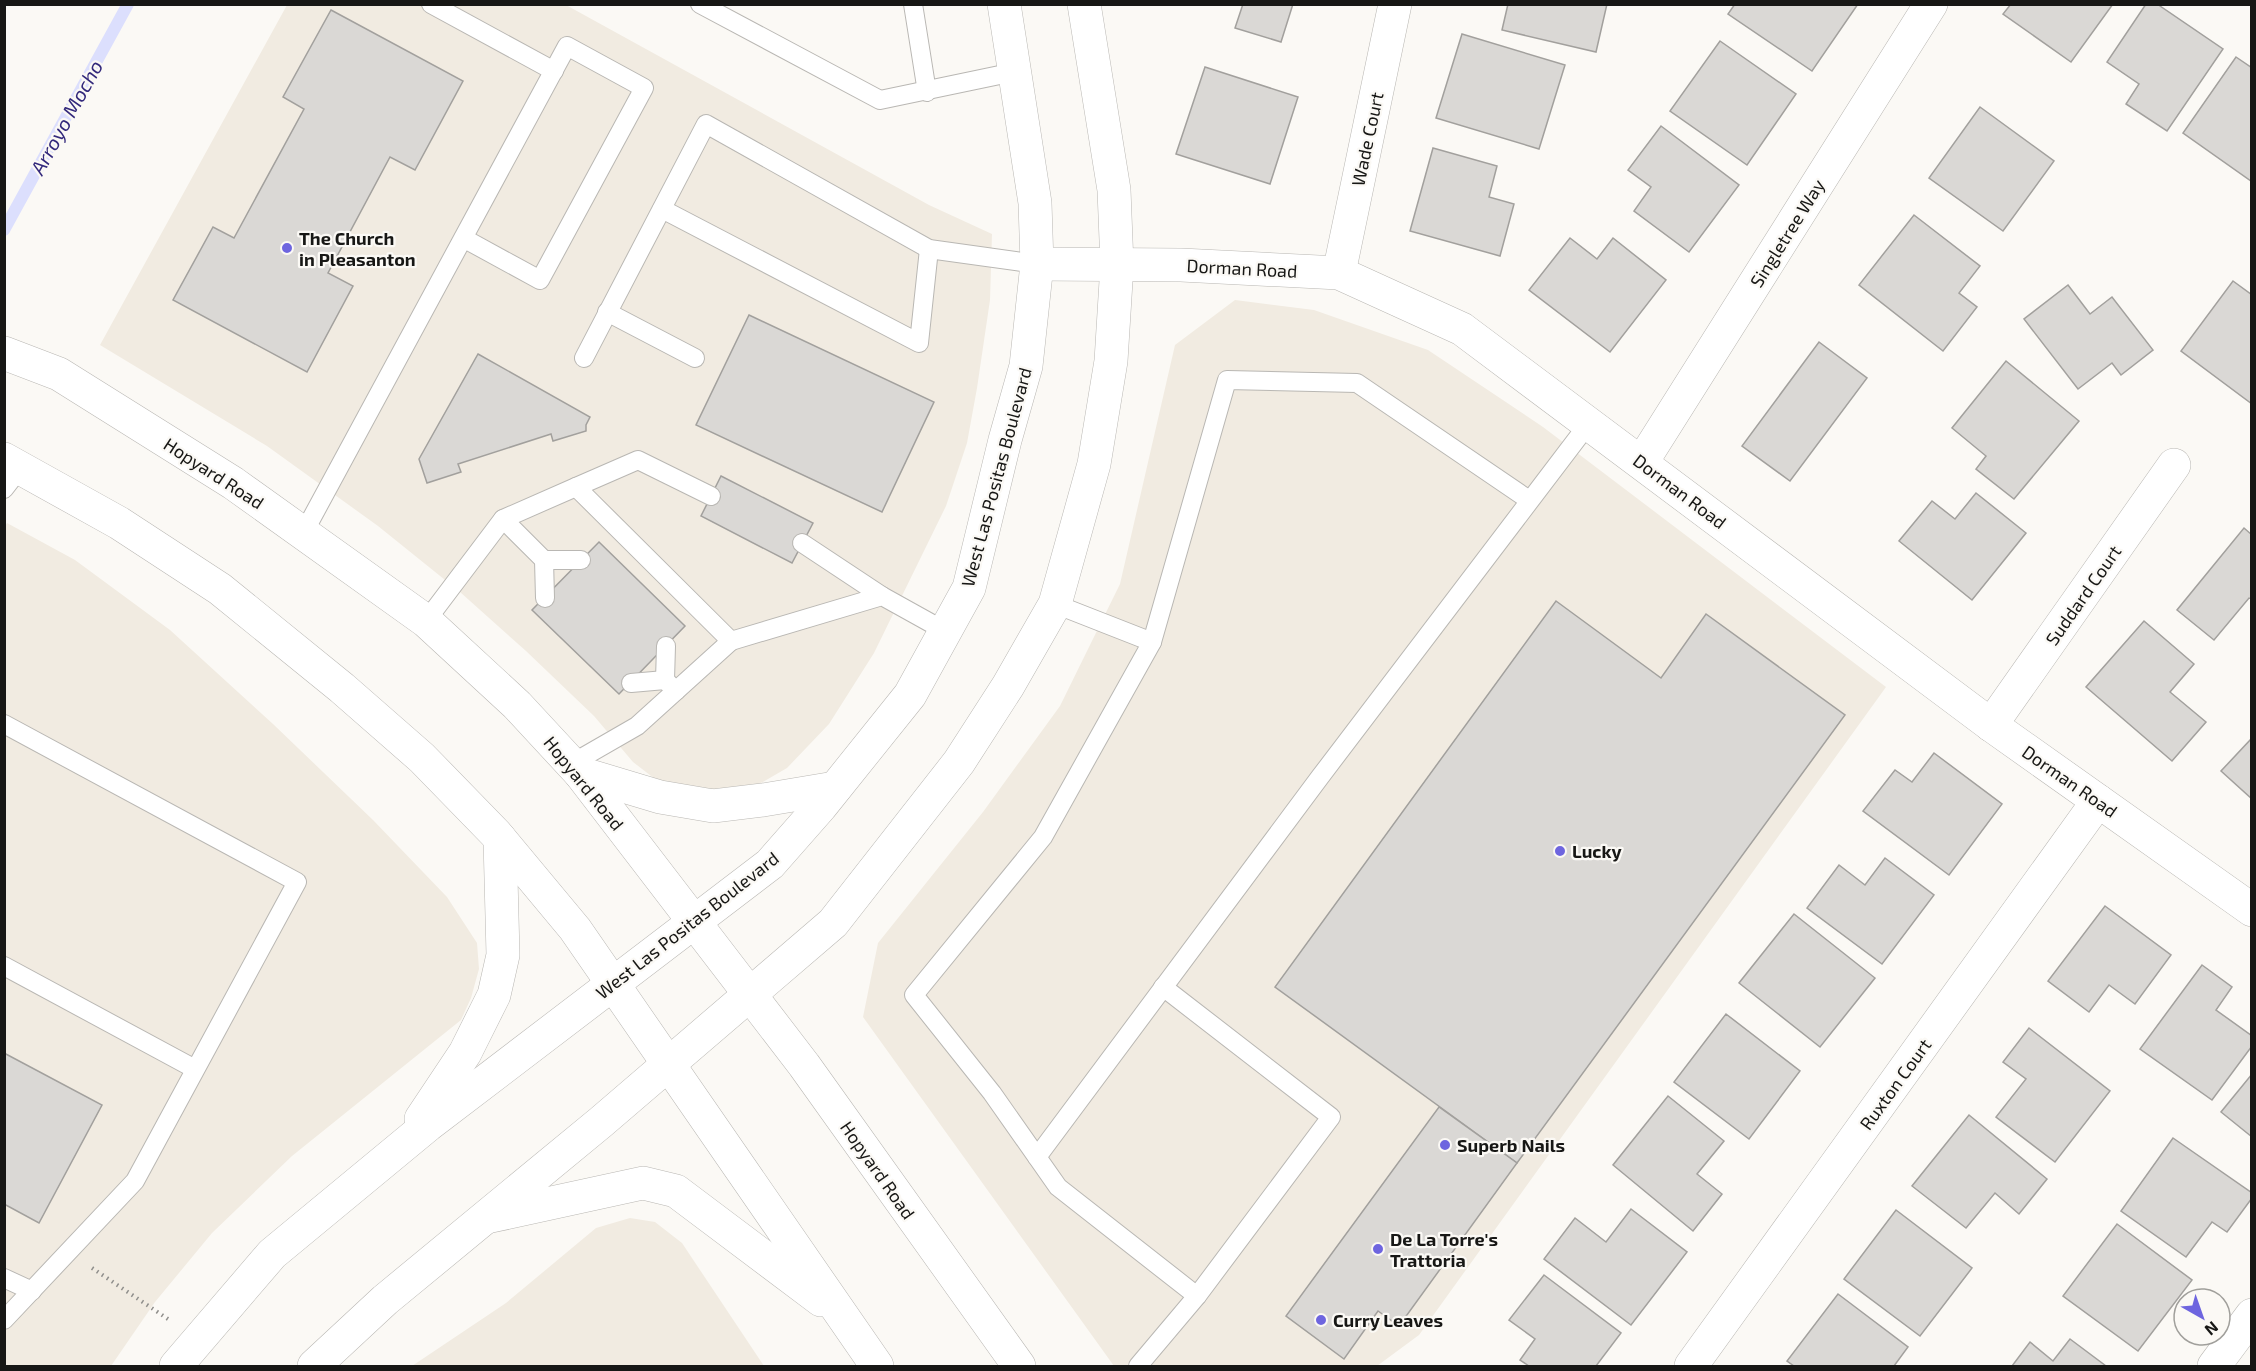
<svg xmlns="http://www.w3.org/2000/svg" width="2256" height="1371" font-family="'Exo 2',sans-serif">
  <rect width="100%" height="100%" fill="#fbf9f5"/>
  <g fill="#f1ebe1">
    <polygon points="287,5 566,5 929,205 992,234 990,300 977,388 967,443 946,506 874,653 829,724 787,768 754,787 723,796 659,782 633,762 594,716 526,651 460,592 378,526 267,446 100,345"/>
    <polygon points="1235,300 1314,310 1428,350 1543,427 1886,687 1419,1335 1377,1366 1114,1366 863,1017 878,943 983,812 1060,706 1120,584 1175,345"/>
    <polygon points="7,523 75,560 170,630 273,724 373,820 447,897 477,943 479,969 471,998 461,1020 292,1156 212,1233 155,1302 111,1366 5,1366 4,528"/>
    <polygon points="630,1218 655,1222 682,1243 764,1366 412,1366 506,1303 596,1228"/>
  </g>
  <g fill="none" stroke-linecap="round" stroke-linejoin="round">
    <polyline stroke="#dcdffd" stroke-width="12" points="4,230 128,4"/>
  </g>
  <g fill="#dad8d5" stroke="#a2a09d" stroke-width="1.5">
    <polygon points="1243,4 1293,4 1281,42 1235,28"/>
    <polygon points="1508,4 1607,4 1596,52 1502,30"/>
    <polygon points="1735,4 1858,4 1812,71 1728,14"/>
    <polygon points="2011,4 2113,4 2071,62 2003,14"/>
    <polygon points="2146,4 2157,4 2223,49 2167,131 2126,104 2139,84 2107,62"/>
    <polygon points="331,10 463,81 415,170 390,157 328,273 353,286 307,372 173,300 213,227 234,238 304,109 283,97"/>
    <polygon points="1462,34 1565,65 1539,149 1436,118"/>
    <polygon points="1720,41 1796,94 1747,165 1670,111"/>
    <polygon points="2236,57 2252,68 2251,181 2183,133"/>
    <polygon points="1205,67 1298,97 1270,184 1176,154"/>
    <polygon points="1980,107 2054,161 2003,231 1929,178"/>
    <polygon points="1661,126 1739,185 1689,252 1634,211 1651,187 1628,170"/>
    <polygon points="1433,148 1497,166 1489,197 1514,204 1500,256 1410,231"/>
    <polygon points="1914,215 1980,266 1959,293 1977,307 1943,351 1859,285"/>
    <polygon points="1570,238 1597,259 1613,238 1666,280 1610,352 1529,290"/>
    <polygon points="2233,281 2252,295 2252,404 2181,351"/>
    <polygon points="2068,285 2090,314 2112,297 2153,350 2121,375 2112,363 2078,389 2024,319"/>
    <polygon points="749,315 934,402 882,512 696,425"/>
    <polygon points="1819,342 1867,378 1790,481 1742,446"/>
    <polygon points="478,354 590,417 586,425 586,431 553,441 551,434 458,464 461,472 427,483 419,459"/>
    <polygon points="2006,361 2079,421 2014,499 1976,469 1986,456 1952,428"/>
    <polygon points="721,476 813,523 792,563 701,516"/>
    <polygon points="1976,493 2026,533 1972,600 1899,541 1932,501 1955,519"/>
    <polygon points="2244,528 2252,535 2252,599 2249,598 2214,640 2177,610"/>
    <polygon points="599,542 685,626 619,694 532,610"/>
    <polygon points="1556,601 1661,678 1706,614 1845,715 1517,1163 1275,987"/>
    <polygon points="2144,621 2194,664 2170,692 2206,722 2172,761 2086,687"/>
    <polygon points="2252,738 2252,799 2221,771"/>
    <polygon points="1934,753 2002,804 1949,875 1863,811 1895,770 1912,782"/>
    <polygon points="1885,858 1934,895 1882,964 1807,908 1839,865 1865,885"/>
    <polygon points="2105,906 2171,955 2135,1004 2109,985 2089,1012 2048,981"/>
    <polygon points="1794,914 1875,978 1820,1047 1739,983"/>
    <polygon points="2202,965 2232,987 2216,1010 2252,1036 2252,1046 2212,1100 2140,1049"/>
    <polygon points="1726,1014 1800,1071 1749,1139 1674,1082"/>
    <polygon points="2029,1028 2110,1091 2055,1162 1996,1117 2026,1079 2003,1062"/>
    <polygon points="4,1053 102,1105 39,1223 4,1204"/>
    <polygon points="2252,1074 2252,1137 2221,1112"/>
    <polygon points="1668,1096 1724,1141 1697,1174 1722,1194 1693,1231 1613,1165"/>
    <polygon points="1439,1107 1517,1163 1399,1326 1378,1311 1344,1359 1286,1316"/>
    <polygon points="1969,1115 2047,1179 2019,1214 1995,1193 1966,1228 1912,1186"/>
    <polygon points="2173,1138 2252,1193 2252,1198 2227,1232 2212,1222 2186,1257 2121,1211"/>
    <polygon points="1631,1209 1687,1252 1631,1325 1544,1259 1575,1218 1606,1242"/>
    <polygon points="1896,1210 1972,1268 1920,1336 1844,1279"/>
    <polygon points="2117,1224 2192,1280 2138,1351 2063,1296"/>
    <polygon points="1544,1275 1621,1333 1596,1366 1529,1366 1520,1360 1535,1339 1509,1320"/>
    <polygon points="1838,1294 1908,1347 1894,1366 1794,1366 1787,1361"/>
    <polygon points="2070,1339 2106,1366 2012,1366 2030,1342 2053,1361"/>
  </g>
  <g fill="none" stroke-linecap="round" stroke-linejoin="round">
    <g stroke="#b9b7b3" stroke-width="20">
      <g id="lane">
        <polyline points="431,4 554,71"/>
        <polyline points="700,4 880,100 1014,72"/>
        <polyline points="913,4 927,92"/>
        <polyline points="662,209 919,343 929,249"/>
        <polyline points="607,312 695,358"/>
        <polyline points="584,358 706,124 929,249 1037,264"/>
        <polyline points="576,487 638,460 711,496"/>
        <polyline points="4,489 21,467"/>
        <polyline points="503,519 576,487 731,641 637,726 571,764"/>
        <polyline points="303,534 567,46 644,88 540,280 463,238"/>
        <polyline points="802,543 882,596"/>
        <polyline points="544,560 581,560"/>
        <polyline points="1055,604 1152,642"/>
        <polyline points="426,621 503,519 544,560 545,598"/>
        <polyline points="731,641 882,596 945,631"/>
        <polyline points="665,680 666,646"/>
        <polyline points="631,683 665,680 676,691"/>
        <polyline points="4,724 297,882 135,1181 4,1320"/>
        <polyline points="4,966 195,1069"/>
        <polyline points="1037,1157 1320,777 1589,423"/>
        <polyline points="4,1278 32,1291"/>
        <polyline points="1197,1296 1058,1187 992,1093 914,995 1043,837 1152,642 1227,380 1357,383 1529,500"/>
        <polyline points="1138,1366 1197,1296 1331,1117 1163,987"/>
      </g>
    </g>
    <g stroke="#b9b7b3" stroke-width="34">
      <g id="street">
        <polyline points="1037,264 1181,265 1339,273 1462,329 1991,725 2252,910"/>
        <polyline points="1339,273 1395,4"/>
        <polyline points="1642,462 1931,4"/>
        <polyline points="1991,725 2174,465"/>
        <polyline points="1691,1366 2098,801"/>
        <polyline points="2214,1366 2252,1315"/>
      </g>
    </g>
    <g stroke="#b9b7b3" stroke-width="34">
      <g id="secondary">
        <polyline points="4,353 59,374 233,483 426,621 517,705 580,773 804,1065 1019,1366"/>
        <polyline points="4,459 119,523 220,589 342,688 422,758 496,834 575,929 877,1366"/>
        <polyline points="580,773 660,797 713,806 763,800 835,788"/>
        <polyline points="421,1119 465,1053 494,995 503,955 500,839"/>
        <polyline points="487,1217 643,1183 676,1191 821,1300"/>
        <polyline points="176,1366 272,1254 428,1125 770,864 821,806 910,695 969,588 1005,440 1026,366 1037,264 1035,203 1004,4"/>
        <polyline points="314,1366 385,1300 601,1122 833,923 959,762 1008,686 1055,604 1094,464 1111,361 1117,265 1114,190 1084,4"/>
      </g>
    </g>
    <polyline stroke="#908f8c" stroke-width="4" stroke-dasharray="1.5 4.5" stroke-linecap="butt" points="92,1268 168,1319"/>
    <use href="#lane" stroke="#fff" stroke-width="18"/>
    <use href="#street" stroke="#fff" stroke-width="33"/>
    <use href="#secondary" stroke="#fff" stroke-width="33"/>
  </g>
  <g fill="#6e65df" stroke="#fbf9f5" stroke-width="2">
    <circle cx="287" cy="248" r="6"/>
    <circle cx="1560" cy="851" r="6"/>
    <circle cx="1445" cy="1145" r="6"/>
    <circle cx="1378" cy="1249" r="6"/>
    <circle cx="1321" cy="1320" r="6"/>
  </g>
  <g text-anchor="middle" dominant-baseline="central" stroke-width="4.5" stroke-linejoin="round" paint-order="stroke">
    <g font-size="18" fill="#171715" stroke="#fbf9f5">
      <text transform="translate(1367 139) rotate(-78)">Wade Court</text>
      <text transform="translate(1787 233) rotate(-58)">Singletree Way</text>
      <text transform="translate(1242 268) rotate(3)">Dorman Road</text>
      <text transform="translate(214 473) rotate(33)">Hopyard Road</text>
      <text transform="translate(996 477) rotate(-75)">West Las Positas Boulevard</text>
      <text transform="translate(1680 491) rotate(37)">Dorman Road</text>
      <text transform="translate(2083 595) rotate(-55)">Suddard Court</text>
      <text transform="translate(2070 781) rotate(35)">Dorman Road</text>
      <text transform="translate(584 783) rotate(51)">Hopyard Road</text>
      <text transform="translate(687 925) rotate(-38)">West Las Positas Boulevard</text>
      <text transform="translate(1895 1084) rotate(-54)">Ruxton Court</text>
      <text transform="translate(878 1170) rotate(55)">Hopyard Road</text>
    </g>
    <g font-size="18" font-weight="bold" fill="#171715" stroke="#fbf9f5" text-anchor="start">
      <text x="299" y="238">The Church<tspan x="299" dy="21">in Pleasanton</tspan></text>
      <text x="1572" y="851">Lucky</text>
      <text x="1457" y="1145">Superb Nails</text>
      <text x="1390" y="1239">De La Torre's<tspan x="1390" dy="21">Trattoria</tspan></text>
      <text x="1333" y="1320">Curry Leaves</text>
    </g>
    <g font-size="20" font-style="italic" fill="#33297c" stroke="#fbf9f5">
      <text transform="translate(66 117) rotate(-61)">Arroyo Mocho</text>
    </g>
  </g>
  <rect width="2256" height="1371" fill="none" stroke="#171715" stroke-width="12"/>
  <g transform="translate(2202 1317) rotate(140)"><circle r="28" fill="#fbf9f5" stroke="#a09f9b" stroke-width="1.5"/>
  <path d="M0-4.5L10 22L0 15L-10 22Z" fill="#6e65df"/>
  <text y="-9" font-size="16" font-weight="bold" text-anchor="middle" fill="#171715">N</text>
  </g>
</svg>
